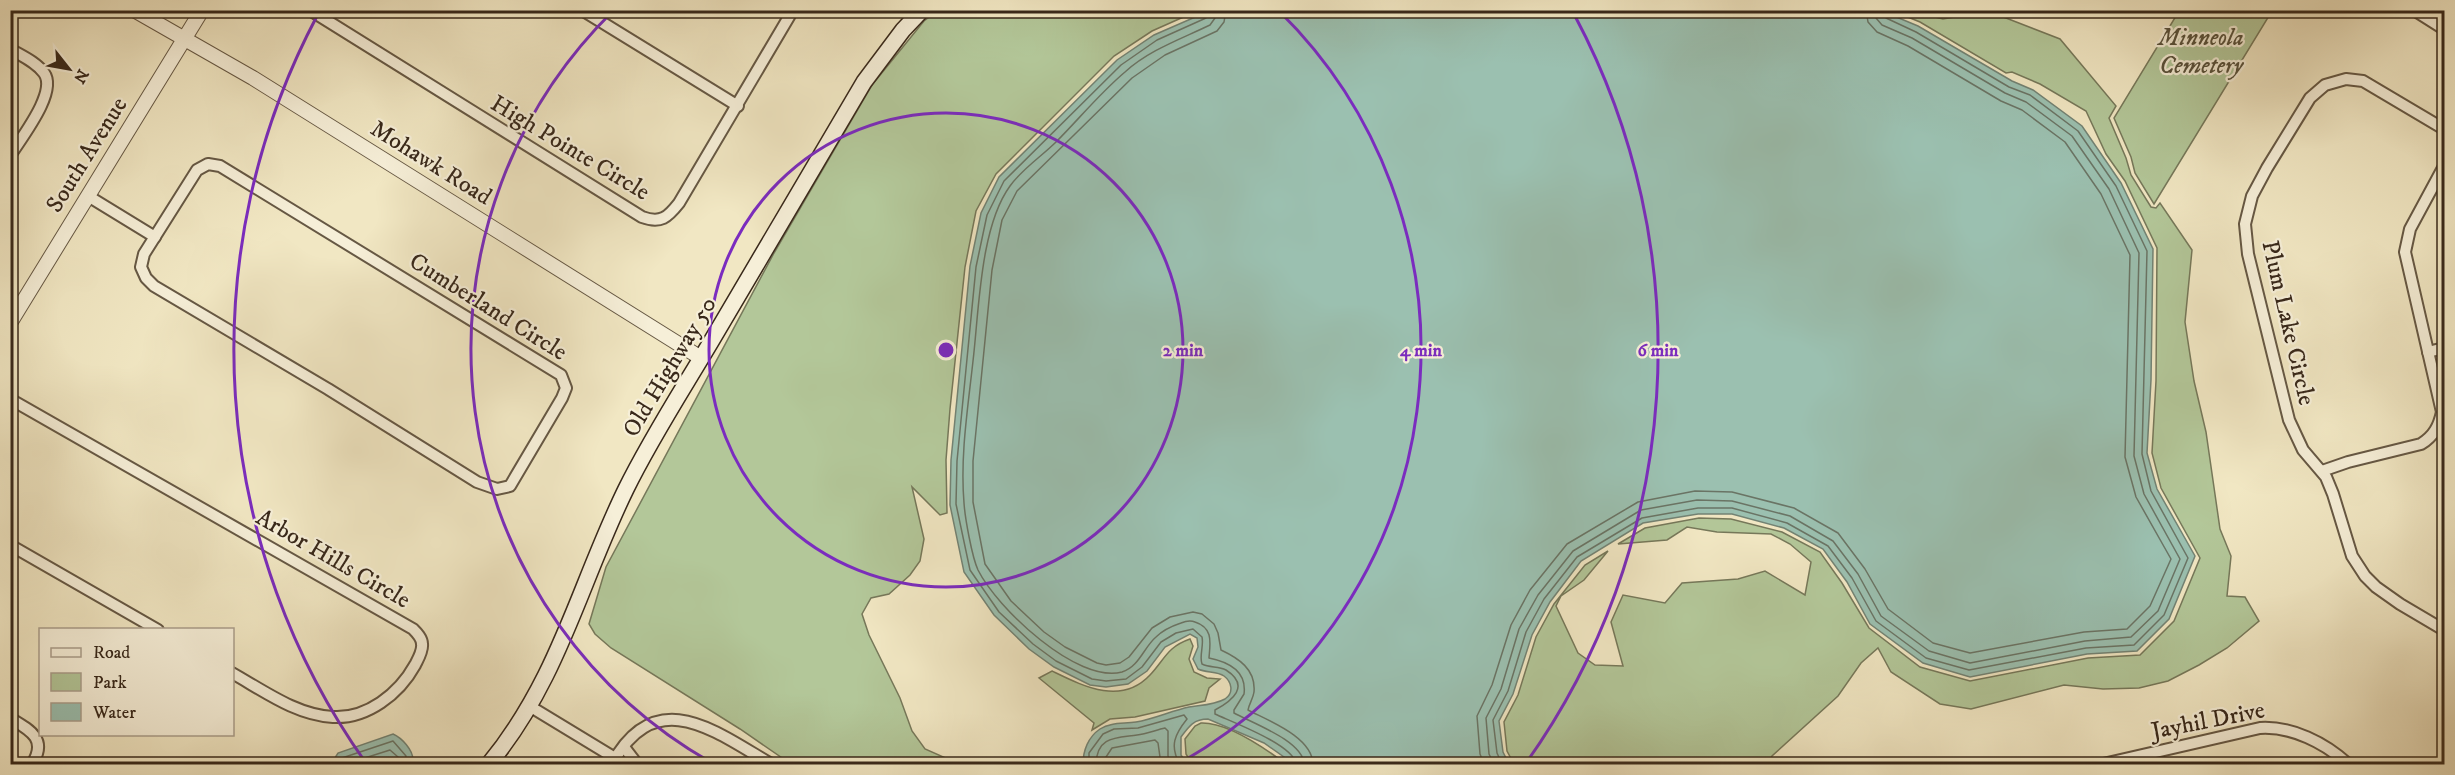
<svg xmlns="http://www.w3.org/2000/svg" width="2455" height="775" font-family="'IM FELL DW Pica',serif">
  <rect width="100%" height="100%" fill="#f1e7c3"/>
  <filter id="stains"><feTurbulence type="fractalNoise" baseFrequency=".00333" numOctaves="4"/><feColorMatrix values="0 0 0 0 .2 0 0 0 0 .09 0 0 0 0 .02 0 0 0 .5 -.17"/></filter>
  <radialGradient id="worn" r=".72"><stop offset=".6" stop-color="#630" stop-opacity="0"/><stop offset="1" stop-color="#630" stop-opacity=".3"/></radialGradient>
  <g fill="#b3c799" stroke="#76785a" stroke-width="1.5">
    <polygon points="937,11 1197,11 1152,31 1114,56 996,174 976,211 965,267 950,409 946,460 947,513 940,515 912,487 924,539 920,561 910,575 889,594 871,598 862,614 869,635 900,698 912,731 925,749 959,764 791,764 740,729 611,648 595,634 589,624 606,567 774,253 872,85 924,21"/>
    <polygon points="1893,11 1911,11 1943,19 1988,11 2060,39 2116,106 2109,118 2126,158 2131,175 2151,207 2156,208 2160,203 2192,250 2185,322 2194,381 2206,432 2220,529 2231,556 2227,596 2245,597 2259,621 2227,648 2199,665 2168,681 2139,688 2103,689 2064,685 1971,709 1940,704 1891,672 1878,648 1861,663 1838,696 1772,756 1768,764 1514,764 1507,751 1504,722 1518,695 1536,637 1554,604 1585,565 1608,551 1584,580 1561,596 1556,606 1578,653 1595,665 1623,666 1611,622 1623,595 1665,603 1682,583 1738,579 1765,571 1805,595 1811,562 1790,544 1771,534 1717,532 1687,527 1667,540 1618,544 1645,528 1699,518 1731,519 1782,532 1820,552 1842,583 1869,628 1920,667 1970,681 2088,658 2140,655 2174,621 2200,558 2161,488 2152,453 2156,381 2157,248 2125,181 2106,154 2086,111 2040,84 2012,72 2006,73 1920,22"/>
    <polygon points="2179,11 2272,11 2154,204 2135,173 2131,157 2114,118"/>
    <path d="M1190,639L1193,646L1189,659L1194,672L1207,678L1220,679L1209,688L1205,701L1135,717L1110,719L1092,730L1094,723L1039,678L1052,671C1083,686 1121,706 1150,675C1165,659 1167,647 1190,639Z"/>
    <path d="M1201,723C1228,722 1266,749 1286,764H1192L1186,754L1185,739L1195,726Z"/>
  </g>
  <g fill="#9bc0b0" stroke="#738374" stroke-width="1.5">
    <path d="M1231,10L1882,11L1918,26L2012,81L2033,90L2082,126L2121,183L2153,249L2151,380L2147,453L2157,489L2195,556L2169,619L2137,651L2087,654L1970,677L1923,663L1870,624L1847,582L1823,549L1784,528L1732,514H1698L1643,523L1581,561L1550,602L1532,635L1513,694L1499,721L1503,752L1509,764H1294L1264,743L1208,719C1194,719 1189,726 1181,737V755L1187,764H1083C1083,751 1088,737 1100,729C1111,722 1123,724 1136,722C1154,719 1171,711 1189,707C1202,705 1214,705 1225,699C1234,693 1232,682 1224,676C1217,671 1206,673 1198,669L1193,659L1198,647L1197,638L1190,634L1165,647L1147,671L1128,684L1106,687L1090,685L1054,667L1029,649L994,615L964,572L950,505L951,460L970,266L981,213L999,177L1117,60L1154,35L1209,11Z"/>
    <path d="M393,734C402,738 413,750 413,760L409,764H331L338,753Z"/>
  </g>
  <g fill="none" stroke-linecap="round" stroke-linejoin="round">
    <g stroke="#6a7465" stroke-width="1.5">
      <path d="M1209,10L1206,18L1157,40L1121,65L1004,181L987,215L976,267L957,461L956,504L970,570L999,612L1033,644L1056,661L1092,679L1106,681L1126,679L1142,667L1161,642L1176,633L1193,629L1202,637C1204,646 1199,656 1202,664C1210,668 1218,666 1226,670C1251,686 1232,701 1215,710V714C1232,722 1294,745 1296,764"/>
      <path d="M1217,10L1215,18L1210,25C1181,39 1149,50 1125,72C1100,93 1079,119 1056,142C1042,156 1022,169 1010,186C980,227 979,311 973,361C968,407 960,456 964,503C965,518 972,557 978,570C997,608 1077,684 1122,672C1139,667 1144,647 1156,637C1163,630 1172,626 1181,623C1186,621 1190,620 1195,622C1214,628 1210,644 1209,658C1229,662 1247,671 1244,694L1234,710V713C1252,723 1303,741 1304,764"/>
      <path d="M1226,10L1224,22L1217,31L1165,55L1132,78L1017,191L1002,220L992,270L973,461V502L985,564L1011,601L1044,632L1065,647L1097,663L1106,665L1120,663L1129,657L1152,628L1170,617L1193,612L1202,614L1214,624L1218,633L1221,650C1238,658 1256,669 1254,692C1253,699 1249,704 1248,710C1269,721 1312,737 1313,764"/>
      <polyline points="337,764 342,758 393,741 406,756 405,764"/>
      <polyline points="346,764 390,750 398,757 397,764"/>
      <path d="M1089,764V753L1103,734L1114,729L1138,728L1184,715L1187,719C1175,734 1169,746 1180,764"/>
      <path d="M1096,764C1097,736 1116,738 1137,735C1146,734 1156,730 1165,728L1168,731V756L1171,764"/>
      <polyline points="1105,764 1106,757 1112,748 1155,740 1158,743 1161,764"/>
      <polyline points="1484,764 1480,754 1477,716 1492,685 1511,625 1530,590 1567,544 1638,502 1695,491 1732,492 1794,508 1838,533 1865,569 1888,609 1933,643 1970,653 2084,632 2127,629 2150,606 2171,559 2136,497 2125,457 2130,255 2101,194 2065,142 2022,110 2001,101 1908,46 1877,32 1868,22 1866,10"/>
      <polyline points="1494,764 1489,754 1486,718 1501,689 1519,629 1538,595 1573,551 1641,510 1697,500 1732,501 1790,516 1833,541 1858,574 1881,616 1929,651 1970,663 2085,641 2131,637 2158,611 2180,559 2144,494 2134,456 2139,253 2109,189 2072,136 2026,102 2005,93 1912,38 1882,25 1876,18 1875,10"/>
      <polyline points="1502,764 1497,753 1493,720 1508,691 1526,632 1544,599 1577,557 1642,518 1698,508 1732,508 1787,523 1828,546 1852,578 1876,621 1926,658 1969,670 2086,648 2134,645 2164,615 2188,558 2151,491 2142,454 2147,251 2116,186 2078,131 2030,95 2009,87 1916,32 1886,18 1882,10"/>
    </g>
    <g stroke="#665844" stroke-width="14">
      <g id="minor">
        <path d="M310,10L642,217C661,224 668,217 679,203L793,10"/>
        <polyline points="582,10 738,106"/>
        <polyline points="2414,10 2444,29"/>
        <path d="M10,49C22,56 36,62 44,73C58,92 21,138 10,156"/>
        <polyline points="2444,129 2363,81 2346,79 2325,85 2310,98 2267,168 2252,196 2245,224 2248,254 2289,420 2303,450 2326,477 2333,494 2352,556 2365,576 2376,587 2400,604 2444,630"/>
        <polygon points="208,164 220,166 561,375 566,388 562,398 510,486 497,489 477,482 328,389 154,286 146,278 141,267 144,254 197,170"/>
        <polyline points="88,196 155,237"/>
        <polyline points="2428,352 2444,348"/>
        <path d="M10,399L413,629C417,633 422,638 422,644C423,651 418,659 415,665C399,694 367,719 333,717C296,715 264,691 232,673"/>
        <path d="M2322,471L2348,462L2421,444C2434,436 2439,426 2442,412L2405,252L2410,229L2444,166"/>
        <polyline points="10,545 158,630"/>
        <polyline points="531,707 615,758"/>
        <path d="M10,718C30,730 48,739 32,764"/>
        <polyline points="624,747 637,764"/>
        <path d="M612,764C656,683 716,732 771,764"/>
        <path d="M2103,764L2260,728C2292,726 2325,743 2348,764"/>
      </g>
    </g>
    <g stroke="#665844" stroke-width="16">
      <g id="tertiary">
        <polyline points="134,10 253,78 701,358"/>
        <polyline points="10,323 202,10"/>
      </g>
    </g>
    <g stroke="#38281a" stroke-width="18">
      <path id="secondary" d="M489,764C559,679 579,585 626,489C651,438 683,389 712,340C763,254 813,168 864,82L903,30L922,10"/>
    </g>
    <use href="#minor" stroke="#f6efd8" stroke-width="10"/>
    <use href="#tertiary" stroke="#f6efd8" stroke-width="14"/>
    <use href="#secondary" stroke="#f6efd8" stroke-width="15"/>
  </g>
  <g fill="none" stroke="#7b2cbf" stroke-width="3">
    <circle cx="946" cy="350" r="237"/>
    <path d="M712 763A475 475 0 0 1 613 11M1279 11A475 475 0 0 1 1180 763"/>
    <path d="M366 763A712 712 0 0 1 317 16M1575 16A712 712 0 0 1 1526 763"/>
  </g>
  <g text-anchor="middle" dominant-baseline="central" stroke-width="4.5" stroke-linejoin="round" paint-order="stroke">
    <g font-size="24" font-style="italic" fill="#57503a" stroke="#f6efd8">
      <text x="2201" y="38">Minneola<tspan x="2201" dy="28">Cemetery</tspan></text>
    </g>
    <g font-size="24" fill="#38281a" stroke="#f6efd8">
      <text transform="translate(570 148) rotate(31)">High Pointe Circle</text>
      <text transform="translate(87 155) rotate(-58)">South Avenue</text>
      <text transform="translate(431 163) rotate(32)">Mohawk Road</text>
      <text transform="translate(488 307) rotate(32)">Cumberland Circle</text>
      <text transform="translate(2288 323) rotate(77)">Plum Lake Circle</text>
      <text transform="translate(670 367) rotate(-59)">Old Highway 50</text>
      <text transform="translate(333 559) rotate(30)">Arbor Hills Circle</text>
      <text transform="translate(2208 721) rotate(-11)">Jayhil Drive</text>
    </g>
  </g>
  <circle cx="946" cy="350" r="9" fill="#7b2cbf" stroke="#f6efd8" stroke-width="3"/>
  <g font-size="18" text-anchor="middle" font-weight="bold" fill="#7b2cbf" stroke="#f6efd8" stroke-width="4.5" stroke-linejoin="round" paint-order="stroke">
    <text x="1183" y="356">2 min</text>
    <text x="1421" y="356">4 min</text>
    <text x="1658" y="356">6 min</text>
  </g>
  <rect width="2455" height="775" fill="none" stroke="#f1e7c3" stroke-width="36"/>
  <rect x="12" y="12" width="2431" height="751" fill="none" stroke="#38281a" stroke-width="3"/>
  <rect x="18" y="18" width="2419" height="739" fill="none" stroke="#38281a" stroke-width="1.5"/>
  <rect x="39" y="628" width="195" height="108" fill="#f6efd8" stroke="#aa9f8c" stroke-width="1.5"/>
  <rect x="51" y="648" width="30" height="9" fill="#f6efd8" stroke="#aa9f8c" stroke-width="1.5"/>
  <text x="93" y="658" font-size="18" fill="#38281a">Road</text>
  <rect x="51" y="673" width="30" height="18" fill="#b3c799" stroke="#aa9f8c" stroke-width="1.5"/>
  <text x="93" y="688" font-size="18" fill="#38281a">Park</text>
  <rect x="51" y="703" width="30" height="18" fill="#9bc0b0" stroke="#aa9f8c" stroke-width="1.5"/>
  <text x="93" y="718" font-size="18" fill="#38281a">Water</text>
  <g transform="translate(69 69) rotate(121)" stroke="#f6efd8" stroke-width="4.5" paint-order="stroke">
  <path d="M0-4.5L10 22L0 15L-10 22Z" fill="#38281a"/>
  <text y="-9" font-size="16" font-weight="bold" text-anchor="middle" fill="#38281a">N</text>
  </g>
  <rect width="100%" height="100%" filter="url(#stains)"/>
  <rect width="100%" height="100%" fill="url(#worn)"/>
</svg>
